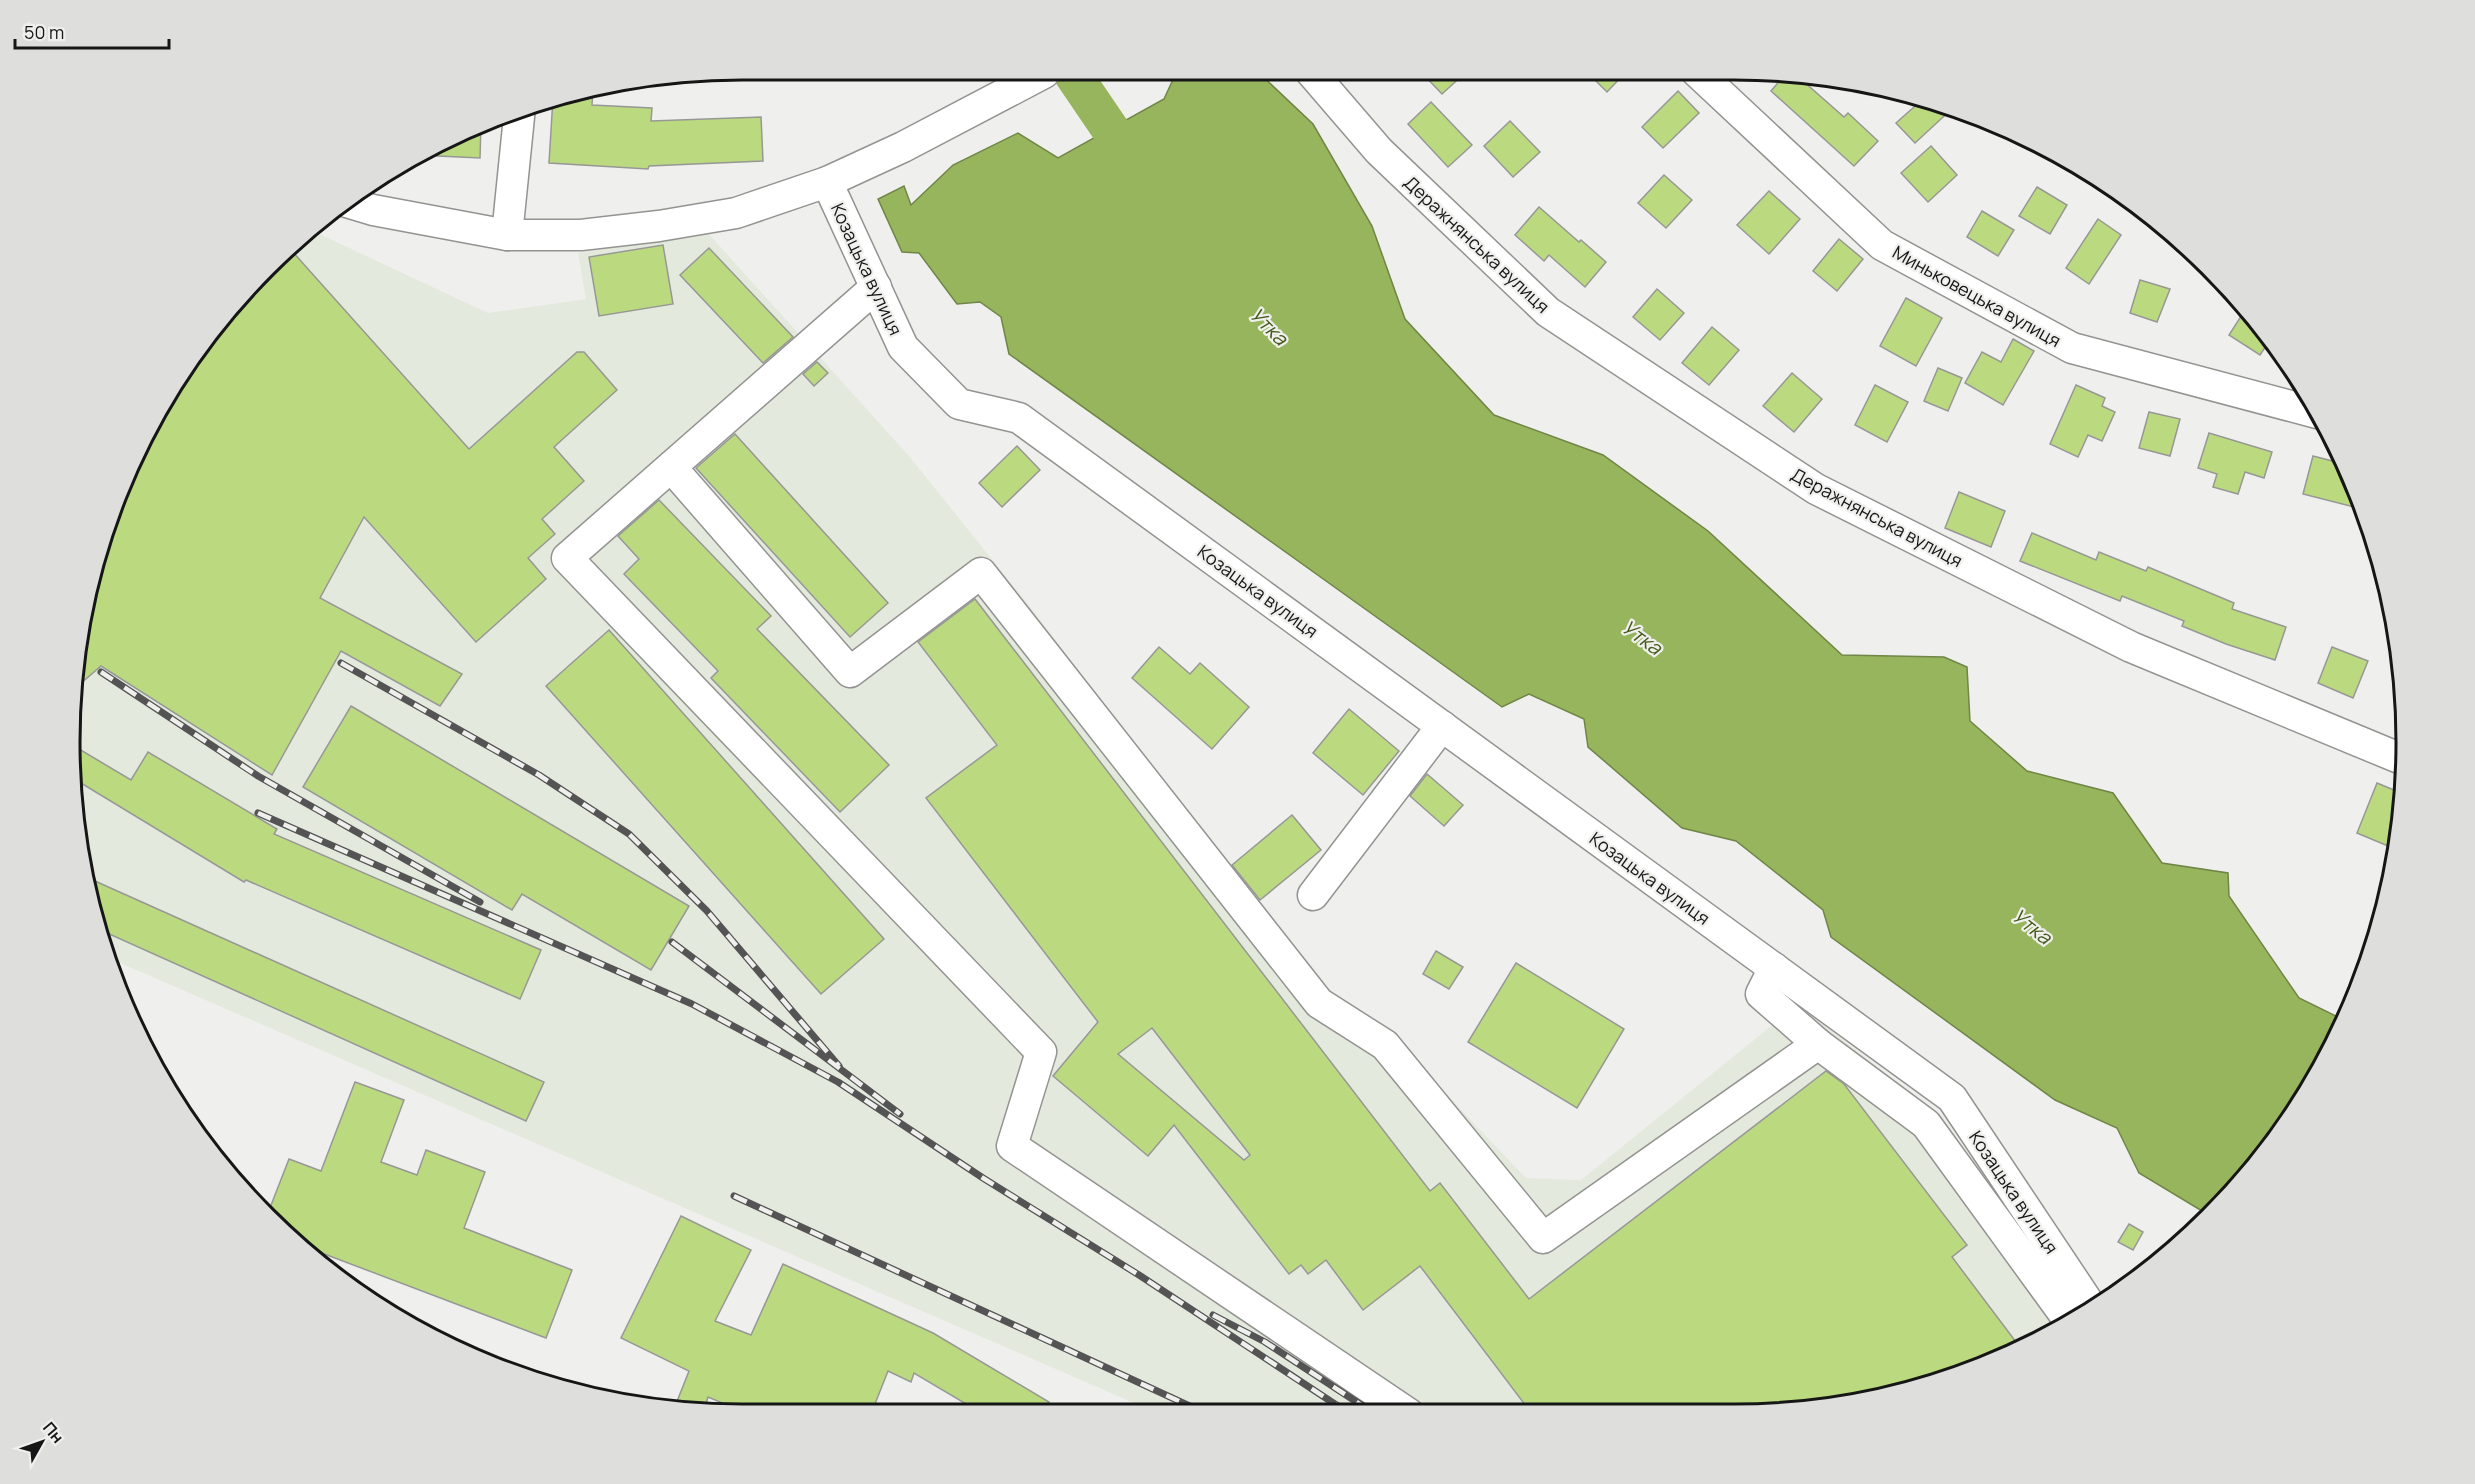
<svg xmlns="http://www.w3.org/2000/svg" width="2475" height="1484" font-family="Manrope,sans-serif">
  <rect width="100%" height="100%" fill="#eff0ed"/>
  <polygon fill="#e4e9de" points="311,230 488,313 586,299 578,253 707,232 909,456 1027,603 1329,997 1388,1033 1526,1178 1581,1180 1797,1005 1942,1116 2079,1318 2069,1325 1908,1392 1777,1414 1149,1414 1150,1410 104,956 75,830 69,742 75,654 105,526 139,444 208,333"/>
  <polygon fill="#97b55c" stroke="#708547" stroke-width="1.5" points="1258,72 1313,124 1372,226 1405,319 1494,415 1603,455 1708,531 1842,655 1944,657 1967,667 1970,721 2027,771 2113,793 2162,863 2228,873 2229,896 2299,998 2344,1020 2292,1116 2207,1214 2139,1173 2117,1128 2055,1100 1831,937 1823,910 1736,841 1682,828 1588,747 1584,719 1529,694 1502,707 1009,354 1001,317 980,302 957,304 919,253 902,252 878,199 904,186 911,205 953,165 1018,133 1058,158 1164,99 1176,73"/>
  <g fill="none" stroke-linecap="round" stroke-linejoin="round">
    <polyline stroke="#97b55c" stroke-width="38" points="1072,73 1138,170"/>
  </g>
  <g fill="#bbda80" stroke="#979895" stroke-width="1.5" fill-rule="evenodd">
    <polygon points="1586,71 1627,71 1607,92"/>
    <polygon points="1421,72 1466,72 1442,94"/>
    <polygon points="1787,72 1795,74 1844,117 1848,113 1878,141 1854,166 1771,91"/>
    <polygon points="593,89 592,105 652,108 651,121 761,117 763,161 649,166 648,169 549,163 553,98"/>
    <polygon points="1678,91 1699,113 1663,148 1642,127"/>
    <polygon points="1923,99 1954,107 1915,143 1896,123"/>
    <polygon points="1431,102 1472,145 1448,167 1408,124"/>
    <polygon points="1510,121 1540,152 1513,177 1484,146"/>
    <polygon points="481,123 480,158 418,155 444,139"/>
    <polygon points="1931,146 1957,175 1928,202 1901,173"/>
    <polygon points="1664,175 1692,200 1666,228 1638,203"/>
    <polygon points="2037,187 2067,205 2050,234 2019,216"/>
    <polygon points="1769,191 1800,219 1769,254 1737,225"/>
    <polygon points="1539,207 1579,242 1581,240 1606,262 1585,287 1549,255 1544,261 1515,235"/>
    <polygon points="1982,211 2014,230 1998,256 1967,237"/>
    <polygon points="2098,219 2121,235 2089,284 2066,268"/>
    <polygon points="1839,239 1863,259 1837,291 1813,271"/>
    <polygon points="663,245 673,304 599,316 589,257"/>
    <polygon points="709,248 793,337 763,363 680,275"/>
    <polygon points="291,250 469,449 577,352 584,352 617,390 554,447 584,481 542,519 555,534 528,558 546,579 476,642 364,517 320,598 462,674 440,706 341,651 272,775 101,666 72,691 75,654 105,526 139,444 208,333"/>
    <polygon points="2140,280 2170,289 2157,322 2130,313"/>
    <polygon points="1657,289 1684,313 1660,340 1633,317"/>
    <polygon points="1906,298 1942,318 1916,366 1880,346"/>
    <polygon points="2245,310 2270,340 2260,355 2229,335"/>
    <polygon points="1712,327 1739,350 1709,385 1682,363"/>
    <polygon points="2013,339 2034,351 2003,405 1965,383 1982,352 2001,362"/>
    <polygon points="817,362 828,373 814,386 803,374"/>
    <polygon points="1938,368 1962,378 1948,411 1924,401"/>
    <polygon points="1792,373 1822,399 1794,432 1763,406"/>
    <polygon points="1875,385 1908,402 1887,442 1855,425"/>
    <polygon points="2076,385 2105,398 2102,406 2115,412 2102,441 2088,435 2078,457 2050,444"/>
    <polygon points="2149,412 2180,419 2170,456 2139,448"/>
    <polygon points="2209,433 2272,452 2264,478 2245,472 2238,494 2213,487 2217,474 2198,468"/>
    <polygon points="735,434 888,603 850,637 696,468"/>
    <polygon points="1017,446 1040,470 1002,507 979,483"/>
    <polygon points="2313,456 2344,464 2355,485 2362,509 2303,494"/>
    <polygon points="1959,492 2005,511 1991,547 1945,528"/>
    <polygon points="659,500 771,616 757,629 889,765 840,812 711,678 718,671 624,574 639,559 618,536"/>
    <polygon points="2032,533 2096,560 2099,552 2146,571 2148,567 2234,603 2232,609 2286,627 2275,660 2226,644 2182,626 2184,621 2122,596 2120,601 2020,561"/>
    <path d="M975,599L1430,1191L1440,1183L1529,1299L1826,1071L1844,1084L1967,1245L1952,1257L2019,1346L1908,1392L1777,1414H1532L1420,1266L1363,1310L1326,1260L1308,1274L1301,1265L1289,1274L1174,1125L1148,1156L1053,1076L1098,1022L926,798L997,745L918,642ZM1152,1028L1250,1155L1244,1160L1118,1054Z"/>
    <polygon points="609,630 884,939 821,994 546,686"/>
    <polygon points="1159,647 1190,674 1200,663 1249,707 1212,749 1132,678"/>
    <polygon points="2332,647 2368,661 2353,698 2318,683"/>
    <polygon points="351,706 689,906 651,970 522,894 512,910 303,787"/>
    <polygon points="1349,709 1399,751 1363,795 1313,753"/>
    <polygon points="69,743 131,780 148,752 277,829 274,834 541,950 520,999 246,880 244,882 71,777"/>
    <polygon points="1427,774 1463,805 1444,826 1410,796"/>
    <polygon points="2377,783 2401,793 2394,810 2399,813 2395,849 2357,833"/>
    <polygon points="1292,815 1321,850 1260,900 1232,865"/>
    <polygon points="86,877 544,1082 526,1121 98,929"/>
    <polygon points="1436,951 1463,967 1449,989 1423,974"/>
    <polygon points="1516,963 1624,1029 1577,1108 1468,1042"/>
    <polygon points="355,1082 404,1100 381,1162 417,1175 426,1150 485,1172 464,1228 572,1270 546,1338 298,1244 266,1218 289,1159 321,1171"/>
    <polygon points="681,1216 751,1250 715,1321 751,1335 783,1264 933,1333 1049,1402 1042,1414 983,1414 914,1373 911,1382 888,1371 871,1414 749,1414 708,1397 703,1414 674,1409 689,1371 621,1338"/>
    <polygon points="2129,1224 2143,1232 2133,1250 2118,1242"/>
  </g>
  <g fill="none" stroke-linecap="round" stroke-linejoin="round">
    <g stroke="#939491" stroke-width="33">
      <g id="minor">
        <polyline points="1696,71 1882,245 2072,348 2317,413"/>
        <polyline points="1311,72 1379,151 1548,312 1816,489 2131,647 2404,760"/>
        <polyline points="827,182 903,347 959,404 1019,418 1952,1098 2092,1308"/>
        <polyline points="343,201 373,210 507,235 581,235 659,226 736,213 827,182 903,147 1044,73"/>
        <polyline points="507,235 520,107"/>
        <polyline points="876,287 567,558 1041,1052 1012,1146 1409,1414"/>
        <polyline points="671,467 850,672 981,573 1319,1003 1385,1045 1543,1238 1818,1044"/>
        <polyline points="1313,895 1442,726"/>
        <polyline points="1774,968 1761,994 1818,1044 1926,1124 2067,1318 2068,1326"/>
      </g>
    </g>
    <use href="#minor" stroke="#fff" stroke-width="30"/>
    <g stroke="#535453" stroke-width="7">
      <g id="rail">
        <polyline points="341,663 539,775 629,834 707,911 839,1066"/>
        <polyline points="101,672 258,776 480,902"/>
        <polyline points="258,813 692,1004 838,1082 983,1178 1139,1275 1350,1414"/>
        <polyline points="672,942 900,1114"/>
        <polyline points="734,1196 1207,1414"/>
        <polyline points="1213,1315 1265,1342 1375,1414"/>
        <polyline points="1297,1407 1309,1414"/>
      </g>
    </g>
    <use href="#rail" stroke="#eff0ed" stroke-width="4.5" stroke-dasharray="14" stroke-linecap="butt"/>
  </g>
  <g text-anchor="middle" dominant-baseline="central" stroke-width="4.5" stroke-linejoin="round" paint-order="stroke">
    <g font-size="18" fill="#151615" stroke="#eff0ed">
      <text transform="translate(1477 244) rotate(43)">Деражнянська вулиця</text>
      <text transform="translate(867 269) rotate(65)">Козацька вулиця</text>
      <text transform="translate(1977 296) rotate(29)">Миньковецька вулиця</text>
      <text transform="translate(1877 517) rotate(28)">Деражнянська вулиця</text>
      <text transform="translate(1258 591) rotate(36)">Козацька вулиця</text>
      <text transform="translate(1650 878) rotate(36)">Козацька вулиця</text>
      <text transform="translate(2014 1192) rotate(56)">Козацька вулиця</text>
    </g>
    <g font-size="20" font-style="italic" fill="#455819" stroke="#eff0ed">
      <text transform="translate(1269 326) rotate(45)">Утка</text>
      <text transform="translate(1642 637) rotate(36)">Утка</text>
      <text transform="translate(2032 926) rotate(38)">Утка</text>
    </g>
  </g>
  <path d="M0 0H2475V1484H0ZM742 80H1734A662 662 0 0 1 2396 742V742A662 662 0 0 1 1734 1404H742A662 662 0 0 1 80 742V742A662 662 0 0 1 742 80Z" fill="#dedfdc" fill-rule="evenodd"/>
  <path fill="none" stroke="#151615" stroke-width="3" d="M742 80H1734A662 662 0 0 1 2396 742V742A662 662 0 0 1 1734 1404H742A662 662 0 0 1 80 742V742A662 662 0 0 1 742 80Z"/>
  <g transform="translate(42 1442) rotate(50)" stroke="#eff0ed" stroke-width="4.5" paint-order="stroke">
  <path d="M0-4.5L10 22L0 15L-10 22Z" fill="#151615"/>
  <text y="-9" font-size="16" font-weight="bold" text-anchor="middle" fill="#151615">Пн</text>
  </g>
  <path d="M15 39v9h154v-9" fill="none" stroke="#151615" stroke-width="3"/>
  <text x="24" y="39" font-size="18" fill="#151615" stroke="#eff0ed" stroke-width="4.5" paint-order="stroke">50 m</text>
</svg>
